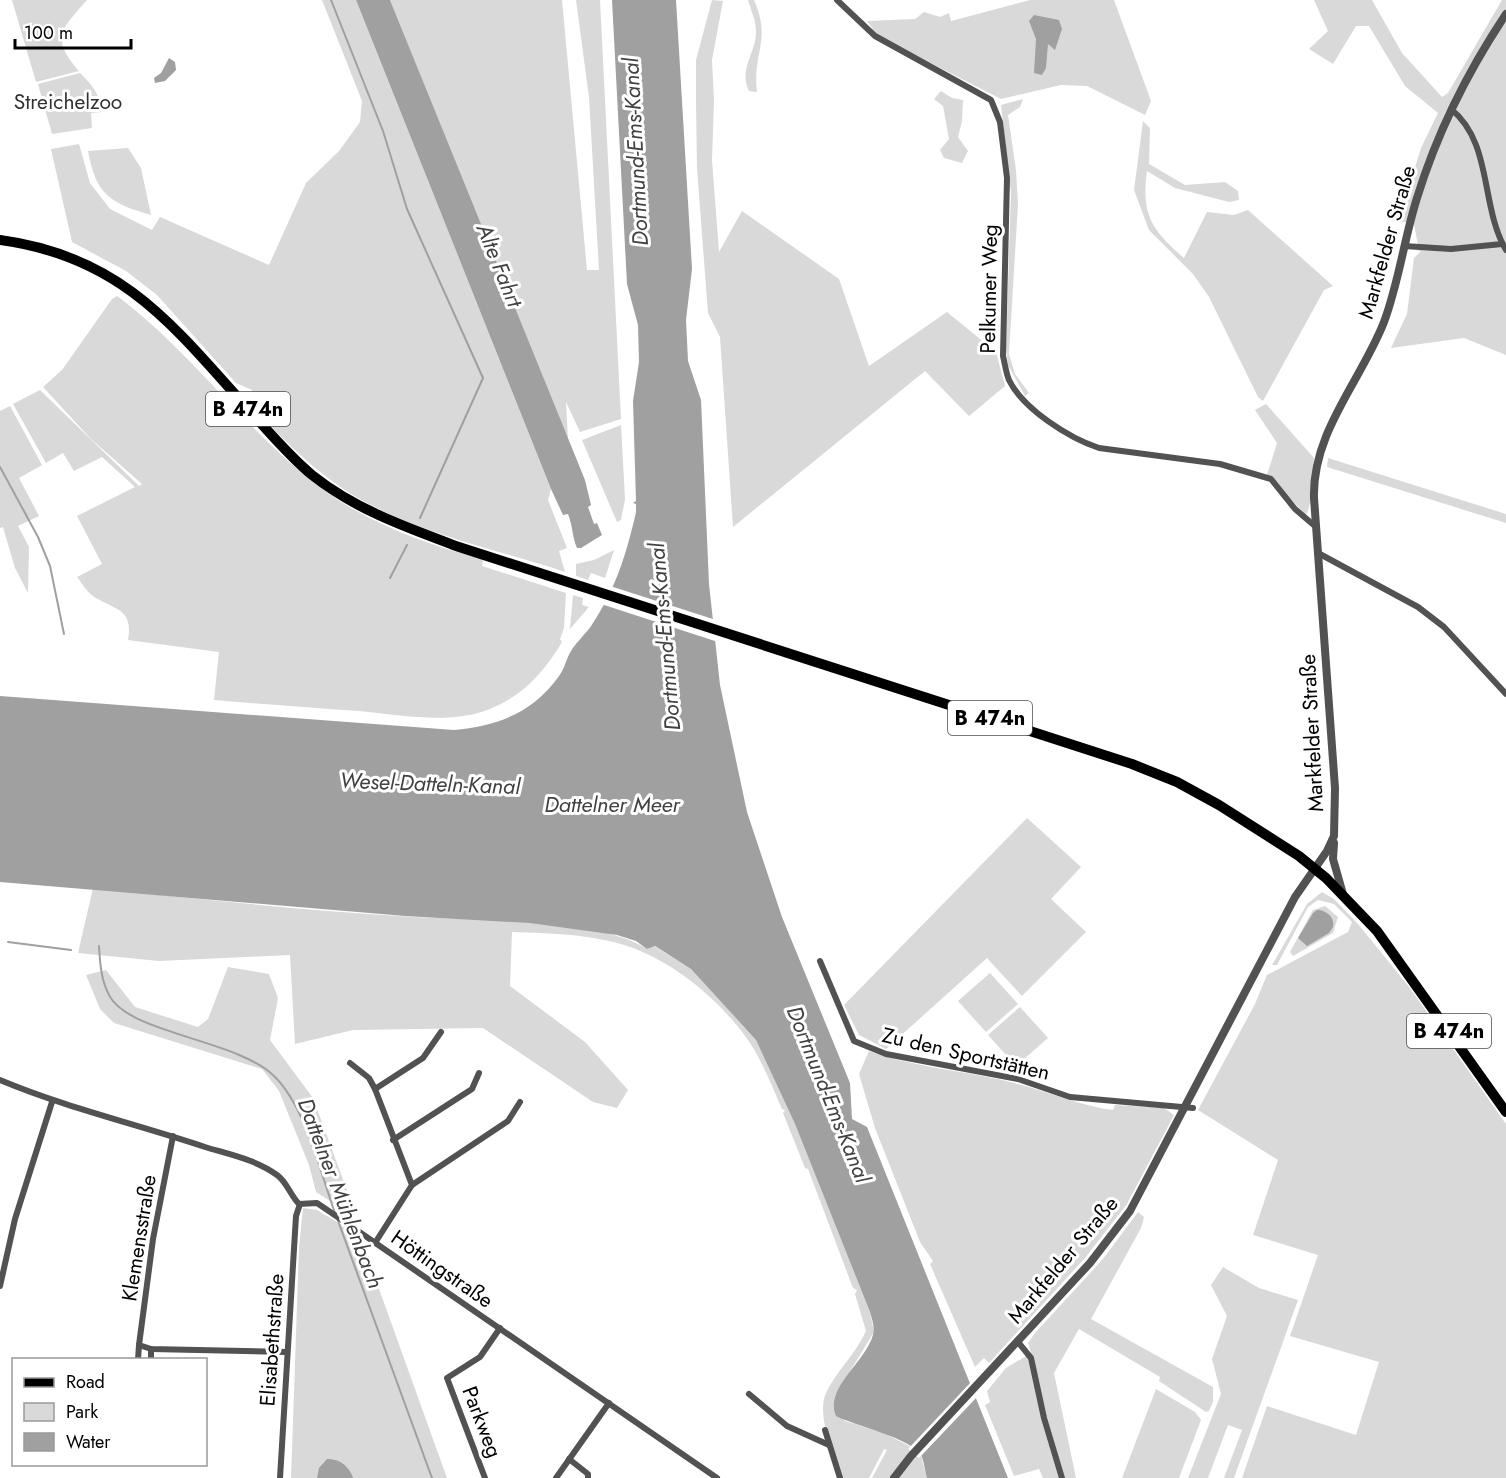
<svg xmlns="http://www.w3.org/2000/svg" width="1506" height="1478" viewBox="0 0 1506 1478" font-family="Jost,sans-serif">
	<style>
		.green { fill: #d9d9d9 }
		.water { fill: #a0a0a0 }
		.pier { fill: #fff }
		.lines { fill: none; stroke-linecap: round; stroke-linejoin: round }
		.stream { stroke: #a0a0a0; stroke-width: 2 }
		.minor { stroke: #525252; stroke-width: 6 }
		.tertiary { stroke: #525252; stroke-width: 8 }
		.primary { stroke: #000; stroke-width: 10 }
		.labels { text-anchor: middle; stroke-width: 6; stroke-linejoin: round; paint-order: stroke }
		.shield { fill: #fff; stroke: #4c4c4c; stroke-width: 1.5 }
		.shield-label { font-size: 20px; font-weight: bold; fill: #000 }
		.park-label { font-size: 21px; fill: #303030; stroke: #fff }
		.street-label { font-size: 21px; fill: #000; stroke: #fff }
		.water-label { font-size: 22px; font-style: italic; fill: #414141; stroke: #fff }
	</style>
	<rect width="100%" height="100%" fill="#fff"/>
	<!-- green -->
	<g class="green">
		<path d="M12,0H87C61,30 50,37 79,71L36,82Z"/>
		<path d="M322,0H356L551,489L548,500L567,548L559,551L565,572C499,550 428,536 367,503C322,479 286,443 252,406V390L236,383L157,295L126,271L72,242L51,149L79,144L90,183L110,209L152,230L160,217L269,265L306,183L339,151L360,122L362,101Z"/>
		<polygon points="390,0 562,0 587,270 599,270 589,97 576,0 600,0 621,419 580,432 566,402 568,440"/>
		<polygon points="712,0 723,1 712,60 714,101 712,160 719,252 742,211 839,279 869,366 947,312 996,352 1005,386 969,416 925,371 733,527 720,337 708,313 697,168 696,102 696,60"/>
		<path d="M748,0H754C772,41 752,53 757,92L749,91C738,70 756,53 756,32C756,20 751,11 748,0Z"/>
		<polygon points="1030,0 1114,0 1151,101 1145,115 1087,86 1061,85 1001,99 878,36 867,21 915,19 924,12 940,17 949,13 951,21"/>
		<polygon points="1314,0 1372,0 1402,53 1442,97 1448,93 1502,0 1506,0 1506,355 1464,338 1391,348 1407,314 1414,258 1421,251 1419,251 1414,224 1398,221 1421,148 1438,113 1405,86 1369,26 1356,26 1333,64 1309,49 1328,31"/>
		<path d="M80,73C93,86 99,93 102,112L91,113L92,128L52,134L38,84Z"/>
		<polygon points="941,91 952,98 963,100 962,121 958,137 968,151 962,163 944,158 940,150 949,139 943,106 934,99"/>
		<polygon points="1023,99 1020,107 1008,115 1016,170 1018,204 1009,354 1015,374 1029,393 1025,396 1008,365 1006,348 1011,194 1001,105"/>
		<path d="M1143,121L1150,128L1149,164L1185,185L1225,182L1238,191L1239,200L1229,202L1175,188L1147,171C1141,215 1152,230 1184,258L1207,212L1234,215L1248,210L1333,286L1324,290L1263,401L1258,397L1209,297L1193,274L1149,230L1134,190Z"/>
		<path d="M128,148L141,168L151,215C110,203 96,195 88,151Z"/>
		<path d="M117,296C191,351 244,429 317,485C365,522 424,544 483,559L482,566L566,593L564,628L560,639L562,642C544,672 524,695 490,709C450,725 401,715 359,711C311,708 262,704 214,700L219,652L128,640C134,607 113,610 93,596C86,591 82,583 77,577L102,564L77,516L135,487L102,457L74,471L63,453L46,463L13,404L40,390L139,486L142,484L91,439L43,387L62,370L112,299Z"/>
		<path d="M1266,404L1314,458C1312,473 1313,503 1306,515L1267,475L1277,443L1255,410Z"/>
		<polygon points="10,406 42,465 19,478 39,516 18,526 29,547 28,593 15,568 3,527 0,528 0,411"/>
		<polygon points="621,425 625,499 621,520 617,522 582,440"/>
		<polygon points="1328,458 1506,514 1506,523 1327,467"/>
		<polygon points="614,550 605,578 591,573 588,580 576,576 576,564 594,560"/>
		<polygon points="573,595 583,598 582,605 589,607 570,629"/>
		<polygon points="1027,818 1081,867 1051,899 1086,932 1022,996 987,958 886,1049 859,1035 844,1005"/>
		<path d="M93,888C200,899 307,911 415,917C471,920 602,918 647,949L654,946L691,969L756,1040L795,1124L870,1312L874,1332L835,1396L834,1407L845,1421L886,1434L917,1450L921,1456L927,1478H872L887,1450L884,1449L869,1478H842C834,1456 816,1415 826,1393C836,1371 856,1354 866,1331L855,1294L857,1290L853,1288L808,1169L805,1168L783,1113L785,1110L782,1109C772,1086 763,1063 750,1043C719,997 663,952 609,941C578,934 544,933 512,932L510,986L585,1042L628,1090L617,1108L593,1102L483,1028L353,1030L295,1044L290,955L159,961L78,953Z"/>
		<polygon points="1322,892 1334,899 1358,924 1410,988 1506,1124 1506,1478 1242,1478 1267,1406 1356,1435 1379,1362 1290,1336 1318,1255 1253,1235 1278,1160 1198,1110 1255,1004 1267,975 1348,932 1352,922 1334,904 1318,900 1308,907 1277,965 1272,965 1307,904"/>
		<polygon points="1325,906 1338,917 1333,933 1293,956 1290,952 1313,910"/>
		<polygon points="228,967 269,974 278,998 270,1040 313,1098 355,1212 349,1213 316,1192 309,1165 279,1091 262,1069 114,1023 100,1009 86,975 106,970 135,1007 198,1027 208,1019"/>
		<polygon points="990,973 1018,1004 986,1032 958,1001"/>
		<polygon points="1020,1007 1048,1038 1016,1066 988,1035"/>
		<path d="M869,1051C916,1068 963,1070 1010,1082C1045,1090 1076,1105 1113,1110L1115,1105L1164,1108L1174,1115L1127,1204L1085,1258L989,1363L984,1358L975,1367L930,1264L933,1261L920,1242L875,1128L859,1074Z"/>
		<polygon points="303,1208 317,1210 360,1236 447,1478 291,1478 299,1247"/>
		<polygon points="1138,1212 1144,1217 1141,1228 1091,1319 1213,1387 1213,1402 1209,1411 1206,1412 1159,1381 1160,1377 1079,1329 1054,1373 1076,1478 1043,1478 1039,1469 1014,1476 985,1405 990,1402 987,1391 1006,1368 1031,1353 1028,1343 1035,1333 1103,1259"/>
		<polygon points="1223,1267 1259,1288 1298,1300 1234,1478 1224,1478 1242,1430 1228,1425 1208,1478 1188,1478 1221,1394 1212,1359 1227,1316 1211,1285"/>
		<polygon points="1156,1389 1195,1412 1201,1420 1179,1478 1122,1478"/>
	</g>
	<!-- water -->
	<g class="water">
		<path d="M356,0H390L585,480L591,505L588,507L594,524L597,523L602,535L581,548H577C572,536 573,527 568,514L563,515L551,489Z"/>
		<path d="M612,0H676L692,269L686,320L688,361L701,400L709,584L720,685L747,812L782,917L850,1083L852,1119L867,1127L1008,1478H927C925,1471 924,1461 921,1455C911,1438 855,1426 836,1416C824,1388 865,1363 873,1335C875,1327 872,1319 870,1312L795,1124L756,1040L691,969L655,946L647,949L636,941L617,935L530,923L405,916L0,882V696L454,730C497,726 533,713 559,676C565,668 566,659 571,651C577,641 587,633 593,623C616,588 627,552 636,512V504L633,503L636,501L633,401L639,362L638,325L627,284Z"/>
		<polygon points="1034,15 1059,20 1062,29 1055,50 1048,44 1046,68 1042,75 1034,73 1036,39 1029,21"/>
		<polygon points="169,58 175,62 176,70 165,81 155,83 154,78 161,73"/>
		<path d="M1317,910C1327,910 1335,918 1333,927L1329,933L1307,946L1298,938L1313,913Z"/>
		<path d="M327,1459C339,1458 350,1467 353,1478H317L319,1468Z"/>
	</g>
	<!-- pier -->
	<g class="pier">
		<polygon points="610,586 716,620 718,642 601,604"/>
		<polygon points="972,1381 978,1396 919,1458 908,1449"/>
	</g>
	<g class="lines">
		<!-- stream -->
		<g class="stream">
			<polyline points="331,0 383,131 407,209 483,378 420,518"/>
			<polyline points="0,467 38,537 50,566 64,634"/>
			<polyline points="390,578 407,545"/>
			<polyline points="8,942 71,950"/>
			<path d="M99,946C100,963 101,980 109,995C129,1034 236,1039 274,1076C306,1107 320,1172 335,1213"/>
			<polyline points="337,1218 432,1478"/>
		</g>
		<!-- minor -->
		<g class="minor">
			<path d="M837,0L875,36L991,100L1000,122L1007,178L1003,356C1005,364 1006,373 1009,380C1023,409 1069,438 1099,448L1220,464L1271,479L1295,509L1316,527"/>
			<path d="M1451,109C1493,143 1480,206 1506,250"/>
			<polyline points="1404,246 1451,249 1502,244"/>
			<polyline points="1318,553 1418,607 1444,627 1506,694"/>
			<polyline points="820,961 854,1041 886,1054 1018,1079 1070,1097 1193,1108"/>
			<polyline points="350,1063 369,1078 375,1089 412,1185"/>
			<path d="M0,1080C67,1108 136,1124 205,1147C228,1154 257,1160 277,1175C287,1182 290,1195 299,1204L317,1203L342,1220L717,1478"/>
			<polyline points="375,1089 423,1058 441,1032"/>
			<polyline points="173,1136 153,1239 139,1345 151,1349 287,1352"/>
			<polyline points="393,1140 472,1089 479,1073"/>
			<polyline points="375,1243 412,1185 508,1121 520,1102"/>
			<polyline points="0,1286 15,1219 52,1102"/>
			<polyline points="1018,1342 1031,1358 1044,1418 1062,1478"/>
			<polyline points="138,1360 139,1345"/>
			<polyline points="151,1360 151,1349"/>
			<polyline points="749,1394 787,1426 829,1445"/>
			<polyline points="825,1430 840,1478"/>
			<polyline points="569,1459 588,1474 588,1478"/>
			<polyline points="280,1478 296,1216 300,1204"/>
			<polyline points="485,1478 447,1378 480,1357 500,1328"/>
			<polyline points="556,1478 609,1403"/>
		</g>
		<!-- tertiary -->
		<g class="tertiary">
			<polyline points="1334,843 1333,859 1343,894"/>
			<path d="M894,1478L911,1456L1090,1263L1130,1211L1295,897L1327,851L1334,836L1335,788L1314,498C1312,432 1361,381 1384,322C1399,282 1404,239 1417,198C1437,133 1468,71 1506,14"/>
		</g>
		<!-- primary -->
		<path class="primary" d="M0,240C121,256 173,325 249,410C269,432 289,456 312,475C356,510 408,528 459,547L1132,764L1177,782L1219,805L1299,856L1326,878L1377,931L1506,1112"/>
	</g>
	<g class="labels">
		<!-- shield labels -->
		<g class="shield">
			<rect x="206" y="392" width="84" height="34" rx="4.5"/>
			<rect x="948" y="701" width="84" height="34" rx="4.5"/>
			<rect x="1407" y="1014" width="84" height="34" rx="4.5"/>
		</g>
		<g class="shield-label">
			<text x="248" y="416">B 474n</text>
			<text x="990" y="725">B 474n</text>
			<text x="1449" y="1038">B 474n</text>
		</g>
		<!-- park labels -->
		<g class="park-label">
			<text x="68" y="109">Streichelzoo</text>
		</g>
		<!-- street labels -->
		<g class="street-label">
			<text transform="translate(1387 242) rotate(-74)" y="7">Markfelder Straße</text>
			<text transform="translate(989 289) rotate(-89)" y="7">Pelkumer Weg</text>
			<text transform="translate(1312 733) rotate(-93)" y="7">Markfelder Straße</text>
			<text transform="translate(966 1054) rotate(13)" y="7">Zu den Sportstätten</text>
			<text transform="translate(139 1238) rotate(-81)" y="7">Klemensstraße</text>
			<text transform="translate(1063 1260) rotate(-50)" y="7">Markfelder Straße</text>
			<text transform="translate(442 1269) rotate(35)" y="7">Höttingstraße</text>
			<text transform="translate(272 1340) rotate(-86)" y="7">Elisabethstraße</text>
			<text transform="translate(482 1422) rotate(69)" y="7">Parkweg</text>
		</g>
		<!-- water labels -->
		<g class="water-label">
			<text transform="translate(635 152) rotate(-93)" y="8">Dortmund-Ems-Kanal</text>
			<text transform="translate(500 265) rotate(68)" y="8">Alte Fahrt</text>
			<text transform="translate(664 637) rotate(-95)" y="8">Dortmund-Ems-Kanal</text>
			<text transform="translate(430 783) rotate(2)" y="8">Wesel-Datteln-Kanal</text>
			<text x="612" y="812">Dattelner Meer</text>
			<text transform="translate(829 1094) rotate(68)" y="8">Dortmund-Ems-Kanal</text>
			<text transform="translate(341 1193) rotate(69)" y="8">Dattelner Mühlenbach</text>
		</g>
	</g>
	<!-- legend -->
	<rect x="12" y="1358" width="195" height="108" fill="#ffffff" stroke="#999999" stroke-width="1.5"/>
	<rect x="24" y="1378" width="30" height="9" fill="#000000" stroke="#999999" stroke-width="1.5"/>
	<text x="66" y="1388" font-size="18" fill="#000000">Road</text>
	<rect x="24" y="1403" width="30" height="18" fill="#d9d9d9" stroke="#999999" stroke-width="1.5"/>
	<text x="66" y="1418" font-size="18" fill="#000000">Park</text>
	<rect x="24" y="1433" width="30" height="18" fill="#a0a0a0" stroke="#999999" stroke-width="1.5"/>
	<text x="66" y="1448" font-size="18" fill="#000000">Water</text>
	<!-- scale -->
	<path d="M15 39v9h116v-9" fill="none" stroke="#000000" stroke-width="3"/>
	<text x="24" y="39" font-size="18" fill="#000000" stroke="#ffffff" stroke-width="4.5" paint-order="stroke">100 m</text>
</svg>
